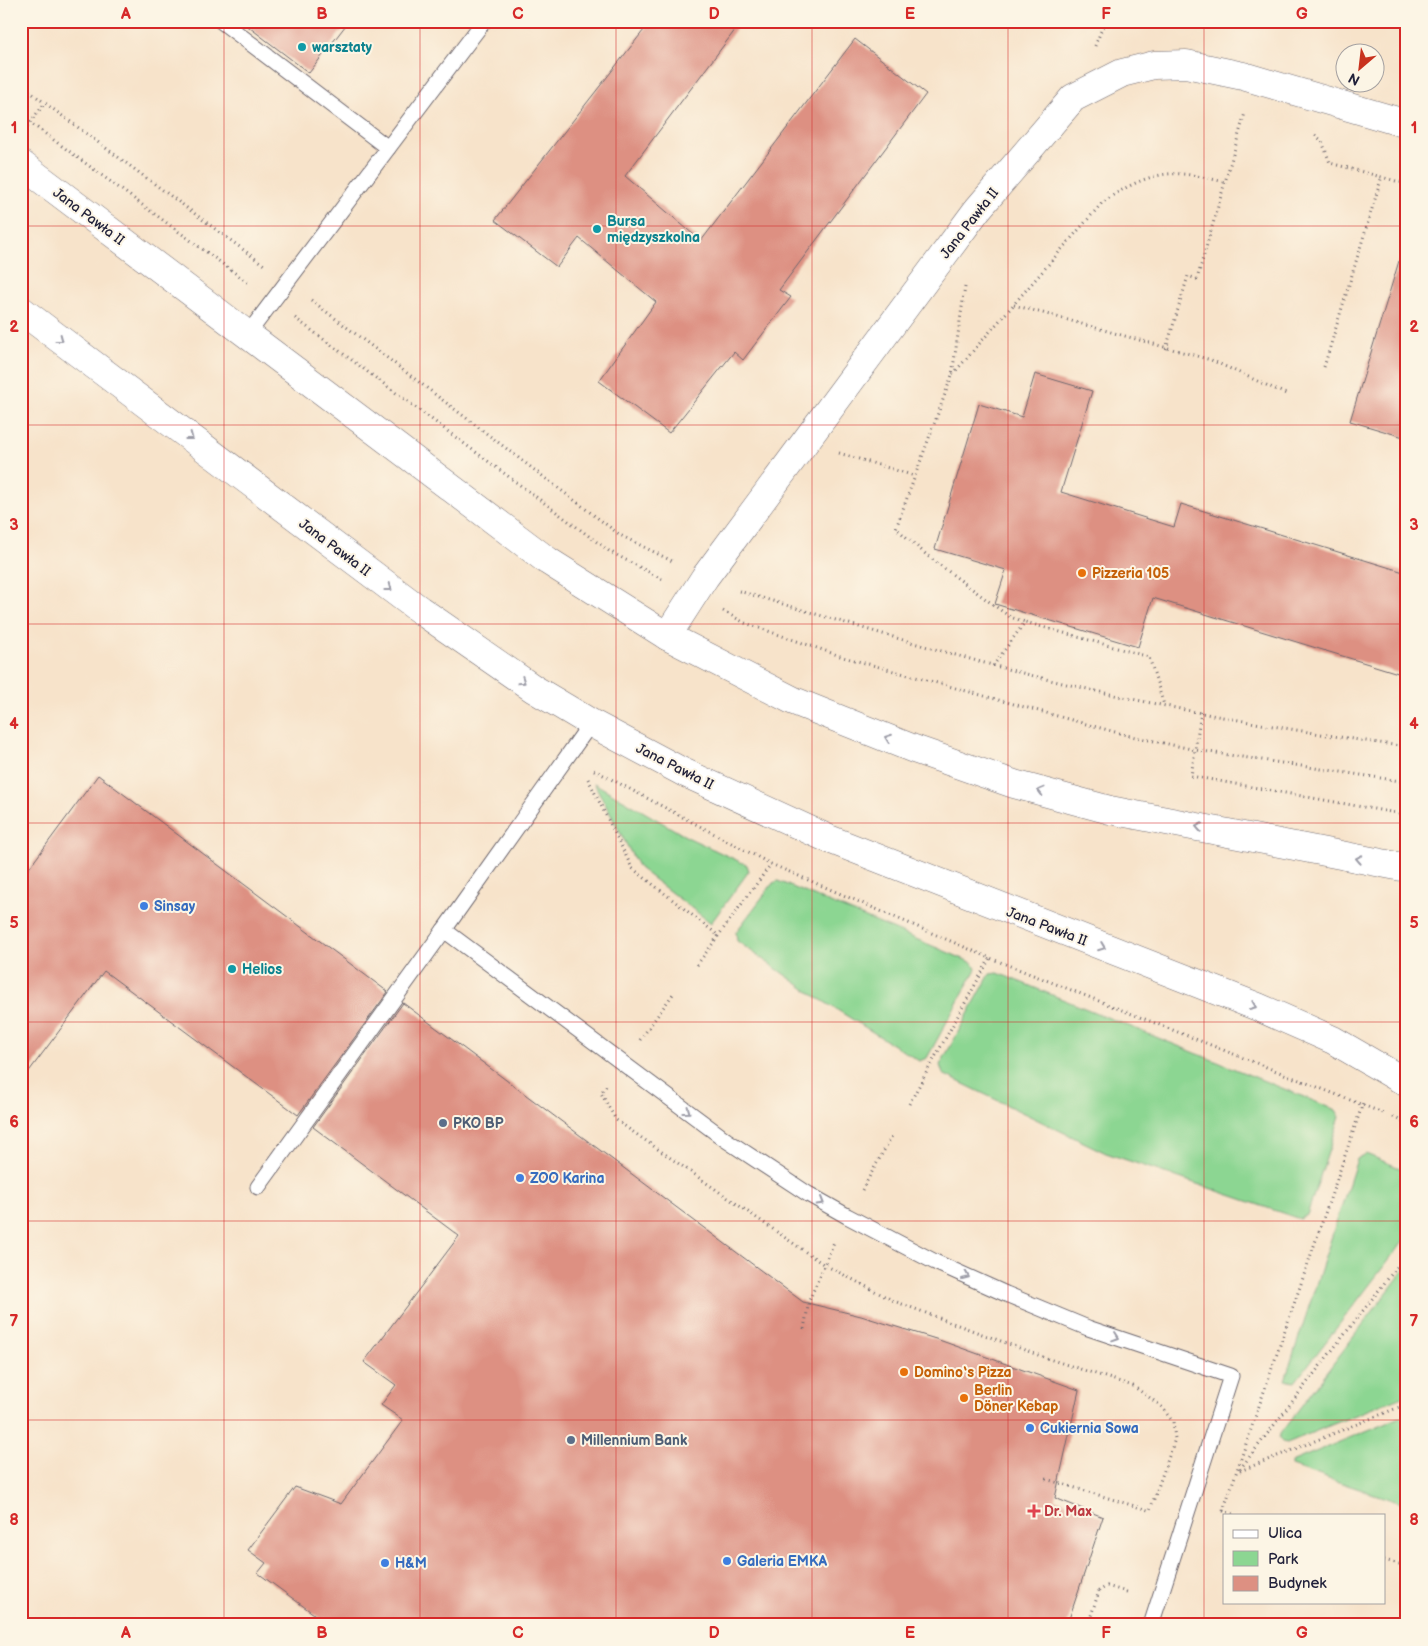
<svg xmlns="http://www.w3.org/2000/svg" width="1428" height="1646" viewBox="0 0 1428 1646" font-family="'Balsamiq Sans',sans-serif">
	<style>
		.green { fill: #8cd692; stroke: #577c66 }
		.building { fill: #dd9082 }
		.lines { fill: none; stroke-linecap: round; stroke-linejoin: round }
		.lane-casing { stroke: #6d666d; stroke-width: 17 }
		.street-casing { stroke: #6d666d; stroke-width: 29 }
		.secondary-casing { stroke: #6d666d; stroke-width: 29 }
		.path { stroke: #6d666d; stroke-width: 3; stroke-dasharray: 1 4; stroke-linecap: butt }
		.lane { stroke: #fff; stroke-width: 15 }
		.street { stroke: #fff; stroke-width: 28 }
		.secondary { stroke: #fff; stroke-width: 28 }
		.oneway { stroke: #9c9ca7 }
		.grid { fill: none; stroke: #d62828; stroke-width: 1; stroke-opacity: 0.55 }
		.culture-dot { fill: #0f9aa8; stroke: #fcf5e5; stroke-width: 2 }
		.food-dot { fill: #e8710a; stroke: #fcf5e5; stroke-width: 2 }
		.shop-dot { fill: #3f7fe0; stroke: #fcf5e5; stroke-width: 2 }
		.service-dot { fill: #5c6f8a; stroke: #fcf5e5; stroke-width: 2 }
		.health-dot { fill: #e0444e; stroke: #fcf5e5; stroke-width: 2 }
		.labels { text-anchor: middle; stroke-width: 4; stroke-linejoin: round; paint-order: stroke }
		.culture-label { font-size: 14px; font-weight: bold; fill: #0d838f; stroke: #fcf5e5; text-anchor: start }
		.street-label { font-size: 14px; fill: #22223b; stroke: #fcf5e5 }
		.food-label { font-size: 14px; font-weight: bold; fill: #c56008; stroke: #fcf5e5; text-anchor: start }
		.shop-label { font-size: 14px; font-weight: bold; fill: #366cbe; stroke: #fcf5e5; text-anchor: start }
		.service-label { font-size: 14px; font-weight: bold; fill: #4e5e75; stroke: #fcf5e5; text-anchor: start }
		.health-label { font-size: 14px; font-weight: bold; fill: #be3a42; stroke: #fcf5e5; text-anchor: start }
		.neatline { fill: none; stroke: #d62828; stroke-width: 2 }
		.grid-label { font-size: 16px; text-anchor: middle; font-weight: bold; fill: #d62828 }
	</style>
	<rect width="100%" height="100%" fill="#fcf5e5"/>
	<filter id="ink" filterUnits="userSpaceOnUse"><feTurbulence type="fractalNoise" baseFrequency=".02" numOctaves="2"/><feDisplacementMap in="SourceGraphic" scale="10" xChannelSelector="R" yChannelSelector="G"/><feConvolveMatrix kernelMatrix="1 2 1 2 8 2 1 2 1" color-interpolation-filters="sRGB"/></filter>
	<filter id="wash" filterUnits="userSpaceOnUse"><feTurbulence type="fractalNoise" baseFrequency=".0096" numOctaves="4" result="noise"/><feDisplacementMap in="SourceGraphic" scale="20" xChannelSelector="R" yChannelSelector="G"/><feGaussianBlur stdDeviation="1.12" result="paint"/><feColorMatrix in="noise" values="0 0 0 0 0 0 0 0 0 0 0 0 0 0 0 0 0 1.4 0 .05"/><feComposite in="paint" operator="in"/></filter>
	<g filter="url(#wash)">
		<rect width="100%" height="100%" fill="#f7e3ca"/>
		<!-- green -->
		<g class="green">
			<polygon points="594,783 687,837 747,865 749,871 711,923 639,868"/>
			<polygon points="778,881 973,963 976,969 927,1058 919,1061 815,996 737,941 736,932 773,883"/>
			<polygon points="998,973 1336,1110 1340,1117 1307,1215 1300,1219 1106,1153 943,1074 940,1065 990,974"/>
			<polygon points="1366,1154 1407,1171 1407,1236 1295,1382 1285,1380 1357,1159"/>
			<polygon points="1407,1266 1407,1394 1287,1443 1282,1442 1279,1439 1280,1434"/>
			<polygon points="1407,1414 1407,1505 1291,1466 1291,1462"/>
		</g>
		<g id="blocks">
			<!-- building -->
			<g class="building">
				<polygon points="241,21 349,21 309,73"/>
				<polygon points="651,21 742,21 625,176 701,241 855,39 926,94 779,290 791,297 743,360 734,352 669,433 599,381 656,302 579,238 557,267 495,220"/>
				<polygon points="1399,261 1407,262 1407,438 1350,421"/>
				<polygon points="1035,374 1092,391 1061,492 1174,527 1181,504 1407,573 1407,643 1398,673 1153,598 1138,647 995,604 1006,570 935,549 979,404 1022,417"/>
				<polygon points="98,775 388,992 298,1115 104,971 21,1082 21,879"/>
				<polygon points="403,1003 803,1302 861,1316 939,1340 1079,1390 1055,1498 1103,1517 1067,1625 329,1625 258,1573 266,1563 248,1550 295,1487 341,1504 403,1420 381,1405 396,1385 364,1362 459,1236 313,1127"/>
			</g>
		</g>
	</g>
	<g filter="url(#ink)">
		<use href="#blocks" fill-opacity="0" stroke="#6d666d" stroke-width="1"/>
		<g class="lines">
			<defs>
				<g id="lane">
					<polyline points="221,21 388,148"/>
					<polyline points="247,335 484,21"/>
					<polyline points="591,723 444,930 726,1140 808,1194 847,1216 935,1262 1006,1294 1088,1328 1231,1376 1151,1625"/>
					<polyline points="258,1187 444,930"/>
				</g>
				<polyline id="street" points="667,636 705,577 977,210 1073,98 1122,73 1154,65 1186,64 1243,76 1407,124"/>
				<g id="secondary">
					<polyline points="21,164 548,561 667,636 794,701 914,749 1014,784 1110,810 1407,868"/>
					<polyline points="21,310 420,610 534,689 591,723 683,772 829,839 1258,1007 1333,1040 1407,1083"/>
				</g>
			</defs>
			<!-- lane casing -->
			<use href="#lane" class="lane-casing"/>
			<!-- street casing -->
			<use href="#street" class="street-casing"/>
			<!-- secondary casing -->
			<use href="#secondary" class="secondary-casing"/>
			<!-- path -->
			<g class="path">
				<polyline points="1095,46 1105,21"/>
				<polyline points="21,85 45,103"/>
				<polyline points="21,116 250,284"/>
				<polyline points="24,130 45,103 264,265"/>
				<polyline points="1315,135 1322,141 1330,163 1407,184"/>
				<polyline points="965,287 952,375 896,528 929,557 1010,617 1025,622"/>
				<polyline points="311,300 620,535 674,562"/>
				<polyline points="1014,305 1211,360 1286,394"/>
				<polyline points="295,318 609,551 662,579"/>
				<polyline points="1166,349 1188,276 1197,279 1245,113"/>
				<polyline points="1324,367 1382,176"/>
				<path d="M953,374L1102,203C1124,187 1153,171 1182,174C1196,175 1211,179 1225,182"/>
				<polyline points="839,453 915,476"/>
				<path d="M739,591C823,616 907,642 992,665C1128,702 1267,727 1407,747"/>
				<polyline points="723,611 745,623 843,657 1126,735 1196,750 1407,782"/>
				<polyline points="993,666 1025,622 1149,657 1164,705"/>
				<polyline points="1201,712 1191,776 1407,815"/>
				<polyline points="594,770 771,864 990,958 1383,1113"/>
				<polyline points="588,779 632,868 719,936"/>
				<polyline points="697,965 771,864"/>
				<polyline points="640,1040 673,994"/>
				<polyline points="606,1086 601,1093 616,1120 823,1264 894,1301 1046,1358 1133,1386 1160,1405 1173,1422 1175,1439 1150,1510"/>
				<polyline points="909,1104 990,958"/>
				<polyline points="1393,1117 1407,1124"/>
				<polyline points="862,1190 892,1136"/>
				<polyline points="804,1329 809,1301 834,1242"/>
				<polyline points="1240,1469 1407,1254"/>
				<polyline points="1240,1471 1407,1404"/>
				<polyline points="1046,1479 1151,1511"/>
				<polyline points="1223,1511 1363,1103"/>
				<polyline points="1223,1511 1237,1515"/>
				<polyline points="1384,1560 1407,1566"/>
				<polyline points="1088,1625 1099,1591 1107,1586 1130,1593"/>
			</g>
			<!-- lane -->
			<use href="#lane" class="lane"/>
			<!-- street -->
			<use href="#street" class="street"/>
			<!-- secondary -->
			<use href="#secondary" class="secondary"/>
		</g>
		<!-- one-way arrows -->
		<defs><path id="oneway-chevron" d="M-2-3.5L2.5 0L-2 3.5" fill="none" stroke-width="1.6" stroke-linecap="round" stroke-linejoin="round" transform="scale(1.25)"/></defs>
		<g class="oneway">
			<use href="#oneway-chevron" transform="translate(60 339) rotate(37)"/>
			<use href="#oneway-chevron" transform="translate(190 437) rotate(37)"/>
			<use href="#oneway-chevron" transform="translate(389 588) rotate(37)"/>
			<use href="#oneway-chevron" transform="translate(522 681) rotate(34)"/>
			<use href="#oneway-chevron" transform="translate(888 738) rotate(-159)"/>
			<use href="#oneway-chevron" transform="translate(1041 791) rotate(-165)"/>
			<use href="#oneway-chevron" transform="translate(1199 827) rotate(-169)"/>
			<use href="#oneway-chevron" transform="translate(1359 859) rotate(-169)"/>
			<use href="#oneway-chevron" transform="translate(1102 947) rotate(21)"/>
			<use href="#oneway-chevron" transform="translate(1253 1006) rotate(22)"/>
			<use href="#oneway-chevron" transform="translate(687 1111) rotate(36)"/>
			<use href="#oneway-chevron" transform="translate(821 1202) rotate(30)"/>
			<use href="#oneway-chevron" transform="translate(966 1276) rotate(24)"/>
			<use href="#oneway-chevron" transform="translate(1116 1337) rotate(19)"/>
		</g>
	</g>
	<!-- grid -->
	<path class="grid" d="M224,21V1625M420,21V1625M616,21V1625M812,21V1625M1008,21V1625M1204,21V1625M21,226H1407M21,425H1407M21,624H1407M21,823H1407M21,1022H1407M21,1221H1407M21,1420H1407"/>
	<!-- markers -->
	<g class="culture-dot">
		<circle cx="302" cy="47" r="5"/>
		<circle cx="597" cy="229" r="5"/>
		<circle cx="232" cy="969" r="5"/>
	</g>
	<g class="food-dot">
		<circle cx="1082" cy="573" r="5"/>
		<circle cx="904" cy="1372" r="5"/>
		<circle cx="964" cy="1398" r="5"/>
	</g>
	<g class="shop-dot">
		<circle cx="144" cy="906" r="5"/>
		<circle cx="520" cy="1178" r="5"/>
		<circle cx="1030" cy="1428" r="5"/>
		<circle cx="727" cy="1561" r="5"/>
		<circle cx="385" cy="1563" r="5"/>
	</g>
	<g class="service-dot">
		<circle cx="443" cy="1123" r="5"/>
		<circle cx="571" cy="1440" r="5"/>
	</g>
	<path class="health-dot" d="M1031.5 1503.5h5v5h5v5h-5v5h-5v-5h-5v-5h5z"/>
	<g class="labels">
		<!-- culture labels -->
		<g class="culture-label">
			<text x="312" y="52">warsztaty</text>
			<text x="607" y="226">Bursa<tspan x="607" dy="16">międzyszkolna</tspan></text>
			<text x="242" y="974">Helios</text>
		</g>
		<!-- street labels -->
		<g class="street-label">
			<text transform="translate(89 216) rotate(37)" y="5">Jana Pawła II</text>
			<text transform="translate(969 223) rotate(-52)" y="5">Jana Pawła II</text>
			<text transform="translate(335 547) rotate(37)" y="5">Jana Pawła II</text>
			<text transform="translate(675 766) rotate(27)" y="5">Jana Pawła II</text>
			<text transform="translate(1047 926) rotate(21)" y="5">Jana Pawła II</text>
		</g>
		<!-- food labels -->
		<g class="food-label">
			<text x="1092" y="578">Pizzeria 105</text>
			<text x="914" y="1377">Domino‘s Pizza</text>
			<text x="974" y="1395">Berlin<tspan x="974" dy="16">Döner Kebap</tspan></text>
		</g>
		<!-- shop labels -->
		<g class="shop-label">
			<text x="154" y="911">Sinsay</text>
			<text x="530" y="1183">ZOO Karina</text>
			<text x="1040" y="1433">Cukiernia Sowa</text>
			<text x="737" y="1566">Galeria EMKA</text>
			<text x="395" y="1568">H&amp;M</text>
		</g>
		<!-- service labels -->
		<g class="service-label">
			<text x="453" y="1128">PKO BP</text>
			<text x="581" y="1445">Millennium Bank</text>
		</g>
		<!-- health labels -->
		<g class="health-label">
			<text x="1044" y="1516">Dr. Max</text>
		</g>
	</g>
	<!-- margin -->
	<rect width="1428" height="1646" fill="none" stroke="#fcf5e5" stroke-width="55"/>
	<!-- legend -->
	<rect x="1223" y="1514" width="162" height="90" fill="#fcf5e5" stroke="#a5a1a1"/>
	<rect x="1233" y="1530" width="25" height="8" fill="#ffffff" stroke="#a5a1a1"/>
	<text x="1268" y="1538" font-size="15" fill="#22223b">Ulica</text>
	<rect x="1233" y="1551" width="25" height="15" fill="#8cd692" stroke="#a5a1a1"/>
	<text x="1268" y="1564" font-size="15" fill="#22223b">Park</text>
	<rect x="1233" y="1576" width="25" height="15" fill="#dd9082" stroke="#a5a1a1"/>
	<text x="1268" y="1588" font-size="15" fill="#22223b">Budynek</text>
	<!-- north arrow -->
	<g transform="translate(1360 68) rotate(208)"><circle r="24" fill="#fcf5e5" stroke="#a5a1a1"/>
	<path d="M0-4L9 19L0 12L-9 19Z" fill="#c8321e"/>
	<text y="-8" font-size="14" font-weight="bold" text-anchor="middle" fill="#22223b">N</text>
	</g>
	<rect x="28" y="28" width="1372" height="1590" class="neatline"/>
	<g class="grid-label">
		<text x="126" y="19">A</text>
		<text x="322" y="19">B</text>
		<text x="518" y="19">C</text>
		<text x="714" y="19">D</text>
		<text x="910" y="19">E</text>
		<text x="1106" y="19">F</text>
		<text x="1302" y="19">G</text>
		<text x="14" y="133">1</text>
		<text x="1414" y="133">1</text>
		<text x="14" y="332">2</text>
		<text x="1414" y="332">2</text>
		<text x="14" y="530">3</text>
		<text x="1414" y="530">3</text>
		<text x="14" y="729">4</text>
		<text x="1414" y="729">4</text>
		<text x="14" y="928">5</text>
		<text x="1414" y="928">5</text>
		<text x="14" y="1127">6</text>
		<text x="1414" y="1127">6</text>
		<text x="14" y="1326">7</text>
		<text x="1414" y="1326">7</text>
		<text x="14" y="1525">8</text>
		<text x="1414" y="1525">8</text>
		<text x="126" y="1638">A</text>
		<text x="322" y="1638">B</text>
		<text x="518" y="1638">C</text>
		<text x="714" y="1638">D</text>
		<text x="910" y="1638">E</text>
		<text x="1106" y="1638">F</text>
		<text x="1302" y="1638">G</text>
	</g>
</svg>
